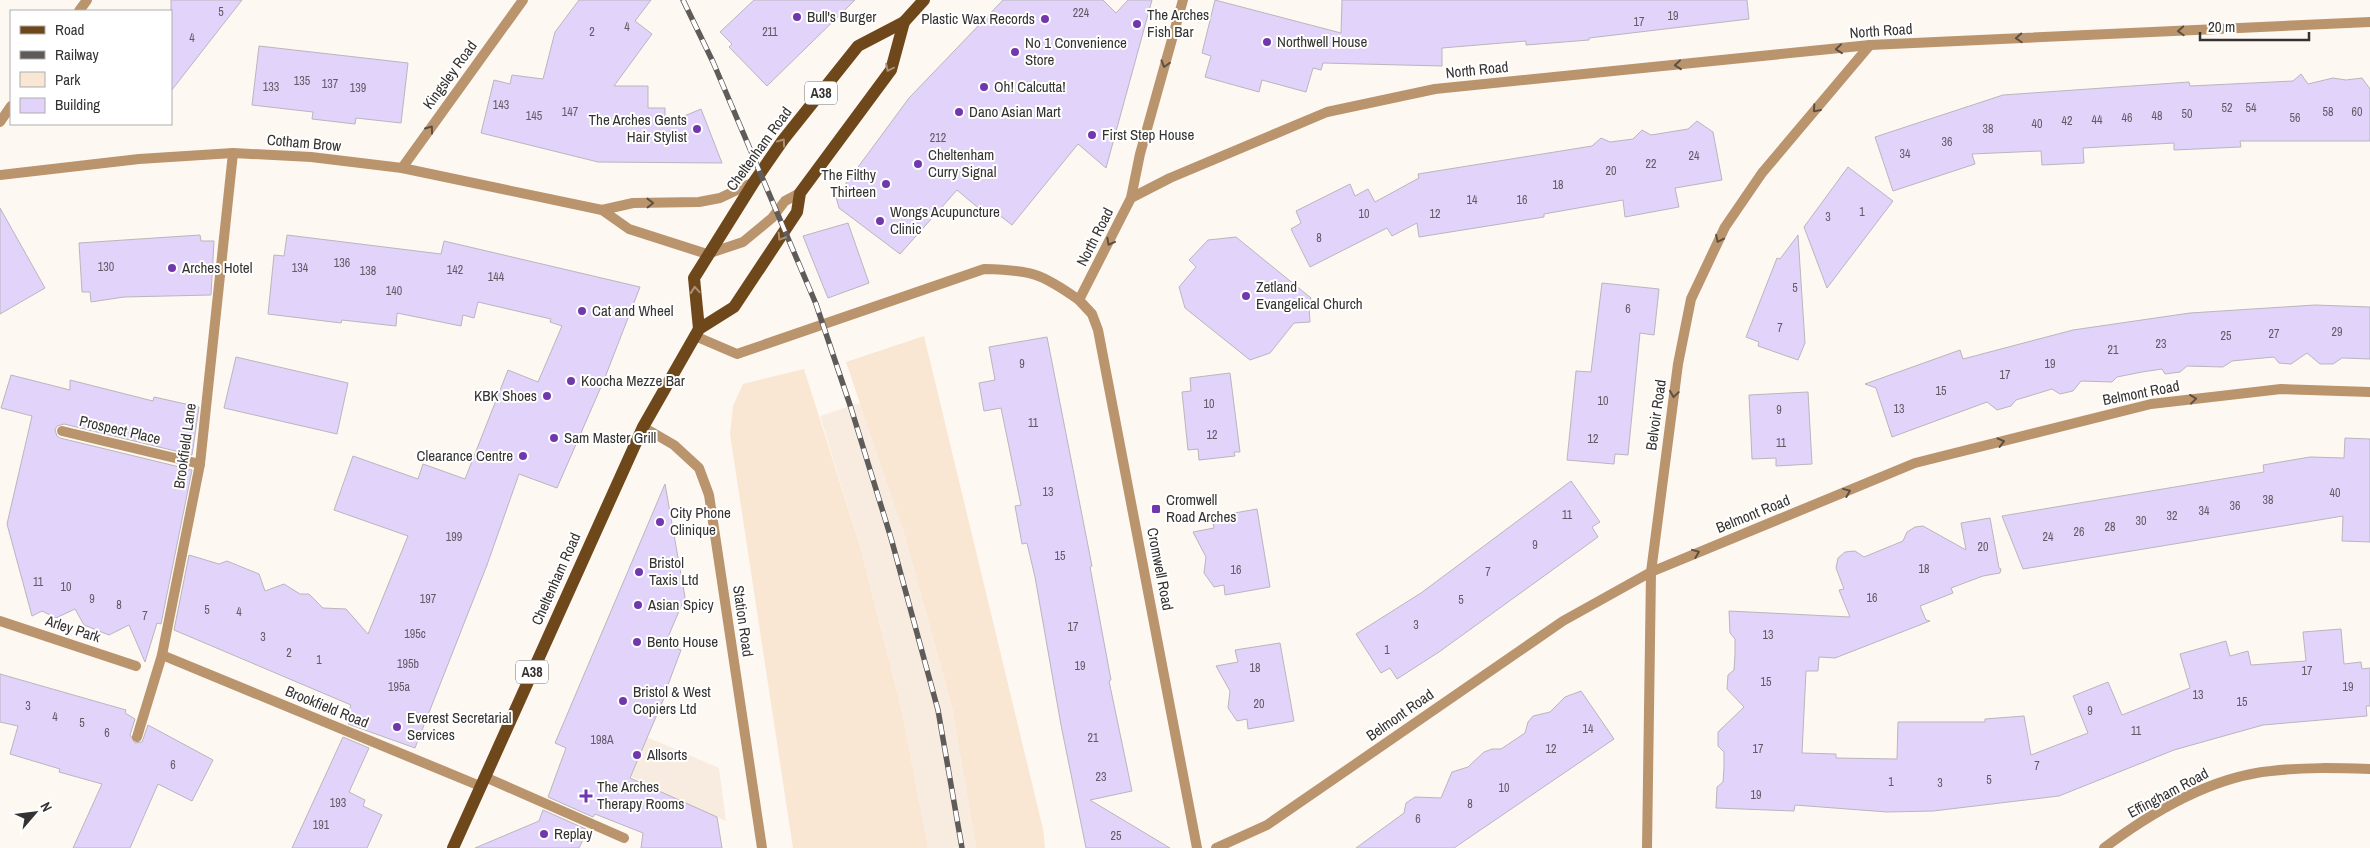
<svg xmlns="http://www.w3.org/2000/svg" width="2370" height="848" viewBox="0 0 2370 848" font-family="'Archivo Narrow',sans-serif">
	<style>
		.built { fill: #f8ece1 }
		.green { fill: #f9e6d3 }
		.building { fill: #e2d3fb; stroke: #b9b6bd }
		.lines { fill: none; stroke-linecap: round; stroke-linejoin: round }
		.minor { stroke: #ba946d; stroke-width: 10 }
		.tertiary { stroke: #ba946d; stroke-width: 10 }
		.primary { stroke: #6e481b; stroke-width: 12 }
		.rail-casing { stroke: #5e5b59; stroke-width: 5.5 }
		.rail { stroke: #fff; stroke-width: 4; stroke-dasharray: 11; stroke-linecap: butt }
		.oneway { stroke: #5d5043 }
		.oneway2 { stroke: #a89176 }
		.poi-dot { fill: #7137ad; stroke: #fff; stroke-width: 2 }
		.labels { text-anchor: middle; stroke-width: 4; stroke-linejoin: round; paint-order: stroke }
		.number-label { font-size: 12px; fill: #605b64 }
		.shield { fill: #fff; stroke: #72706f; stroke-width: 1 }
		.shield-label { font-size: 14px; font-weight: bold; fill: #353331 }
		.poi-label { font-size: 15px; fill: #353331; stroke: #fff; text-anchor: start }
		.street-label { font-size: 15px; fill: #353331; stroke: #fff }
	</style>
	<rect width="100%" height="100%" fill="#fef8f2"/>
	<!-- built -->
	<g class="built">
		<polygon points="862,402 904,533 952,707 976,848 928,848 903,716 860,546 820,416"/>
		<polygon points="572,705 719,768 726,821 660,792 631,776 555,743"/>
	</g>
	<!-- green -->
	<g class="green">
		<polygon points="924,336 1043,829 1045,848 976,848 952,707 904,533 846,362"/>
		<polygon points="804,369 860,546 903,716 928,848 793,848 730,434 733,406 743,384"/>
	</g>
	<!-- building -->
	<g class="building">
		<polygon points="171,0 242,0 171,91"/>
		<polygon points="579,0 651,0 635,21 652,34 614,86 648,86 648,108 665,108 665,124 701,109 722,163 598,162 481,133 494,80 510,84 512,75 543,79 555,32"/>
		<polygon points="754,0 855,0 767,86 729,47 732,44 720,32"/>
		<polygon points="1003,0 1103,0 1116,13 1128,0 1152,0 1106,168 1078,144 1012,225 994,211 989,217 957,190 900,254 839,208 836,197 909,98"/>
		<polygon points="1215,0 1341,33 1342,0 1747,0 1749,19 1589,38 1589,40 1526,45 1526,41 1442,48 1442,66 1323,63 1321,70 1313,68 1306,92 1262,80 1259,92 1205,77 1211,56 1202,53"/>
		<polygon points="259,46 408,63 401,123 356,118 355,124 312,119 313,112 252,105"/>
		<polygon points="2301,74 2308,84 2333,78 2346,80 2362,78 2370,89 2370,141 2240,141 2241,147 2174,150 2174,143 2083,148 2084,163 2042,165 2041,151 1972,154 1975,164 1893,191 1875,137 2003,95 2189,82 2190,86 2293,81"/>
		<polygon points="1697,121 1713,132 1722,180 1675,188 1679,207 1625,217 1623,200 1544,214 1544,217 1419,237 1417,223 1392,236 1387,228 1310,267 1291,229 1301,223 1296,211 1350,184 1355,196 1368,189 1375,202 1419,178 1418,174 1592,146 1601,138 1610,142 1633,139 1642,130 1651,135 1688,129"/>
		<polygon points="1848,167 1893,201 1827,288 1804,227"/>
		<polygon points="0,208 45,288 0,314"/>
		<polygon points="848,223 869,283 828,298 803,236"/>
		<polygon points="200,235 201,241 214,241 211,295 124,297 91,302 90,292 82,292 79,243"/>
		<polygon points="287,235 441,254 444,241 640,287 604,380 557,488 519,474 487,565 415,748 348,724 351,719 346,717 351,705 174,630 189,555 219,564 227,561 259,574 265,591 284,584 300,594 309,594 323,608 346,609 368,634 408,536 334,510 353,456 418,479 423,464 465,479 508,370 538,382 562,326 550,322 551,319 478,302 474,318 463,315 461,326 397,313 396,326 342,320 341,323 268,314 274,255 284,256"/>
		<polygon points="1798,235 1805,343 1798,360 1758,346 1759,342 1746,337 1777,258 1780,259"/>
		<polygon points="1236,237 1311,298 1309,306 1310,322 1294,323 1270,353 1250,360 1185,308 1179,287 1196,267 1189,260 1208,240"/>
		<polygon points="1602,283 1659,289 1654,335 1640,333 1628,455 1615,454 1614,464 1567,460 1576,371 1591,372"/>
		<polygon points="2315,305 2370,307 2370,359 2342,358 2333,364 2320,364 2307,353 2291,364 2279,363 2274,357 2252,359 2232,361 2223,367 2187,366 2180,372 2165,374 2162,369 2142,372 2117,377 2112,382 2081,381 2073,391 2060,394 2052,389 2016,400 2011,406 1997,410 1987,402 1892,437 1876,388 1865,384 1960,350 1963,359 2073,330 2190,313"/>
		<polygon points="1047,337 1092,566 1090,567 1111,680 1109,681 1132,791 1090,800 1170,848 1086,848 1061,725 1035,577 1027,543 1022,544 1015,506 1021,505 1001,408 984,411 979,383 995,380 989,347"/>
		<polygon points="236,357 348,383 337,434 224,408"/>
		<polygon points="1230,373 1240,452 1234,452 1235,456 1199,460 1198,449 1188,450 1182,392 1191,391 1190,378"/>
		<polygon points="11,375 70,390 70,380 153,401 154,397 199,407 192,455 64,424 57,426 55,430 57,436 60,438 192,470 161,624 157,623 145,662 129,625 109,635 84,625 75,609 56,618 42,611 32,616 7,524 32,416 1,408"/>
		<polygon points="1808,392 1812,464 1776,466 1776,458 1752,459 1749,395"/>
		<polygon points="2345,438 2370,439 2370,542 2342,541 2343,516 2023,569 2002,516 2264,472 2263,465 2310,457 2344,458"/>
		<polygon points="1571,481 1600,522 1592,527 1598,537 1439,652 1397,679 1390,668 1381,673 1356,634 1421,593"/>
		<polygon points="665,484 685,597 665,644 681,650 663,698 664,698 630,778 717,817 722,848 641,848 643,833 595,814 593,817 548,797 566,748 555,743"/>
		<polygon points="1257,509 1270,587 1225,595 1224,585 1214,587 1204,573 1206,557 1193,532 1214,528 1212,517"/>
		<polygon points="1990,518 1999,568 2001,569 2000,573 1983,576 1951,588 1953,593 1920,606 1926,620 1930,621 1835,658 1819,657 1818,671 1806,671 1802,753 1836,754 1836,758 1897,759 1898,722 1985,722 1985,719 2024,716 2031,755 2088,733 2073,696 2108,682 2122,715 2190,688 2180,654 2226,641 2230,656 2248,651 2251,665 2306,661 2303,632 2341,629 2344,664 2361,662 2362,669 2370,668 2370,706 2366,706 2367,716 2263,725 2174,750 2059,796 1933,811 1887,812 1795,805 1794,811 1716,808 1717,787 1723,782 1724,767 1724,752 1718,746 1718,732 1744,707 1727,689 1728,675 1734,670 1735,654 1735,639 1730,633 1729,611 1850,617 1839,590 1844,589 1836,568 1838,558 1845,552 1855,551 1864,557 1903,541 1907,532 1915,527 1923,526 1966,550 1961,523"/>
		<polygon points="1280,643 1294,721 1248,729 1247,719 1237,721 1228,708 1230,691 1216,666 1238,662 1235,650"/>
		<polygon points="0,674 126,710 125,713 135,719 130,735 135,743 142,742 148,725 213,760 192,801 158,784 130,848 73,848 102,784 59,772 60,769 10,754 18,726 0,722"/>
		<polygon points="1581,691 1614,739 1454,848 1356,848 1404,813 1406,803 1415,797 1441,798 1452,772 1468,767 1484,752 1492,749 1501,749 1525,733 1528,722 1533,716 1550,712 1565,697"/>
		<polygon points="343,737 369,748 349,792 365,800 363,806 382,815 367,848 292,848"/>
		<polygon points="543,810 588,830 579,848 475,848 539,821"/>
	</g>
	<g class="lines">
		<!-- minor -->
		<g class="minor">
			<polyline points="79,11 87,0"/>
			<polyline points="0,122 11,106"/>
			<polyline points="402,168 523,0"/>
			<polyline points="1131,198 1170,178 1327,112 1435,89 1870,45 2370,22"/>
			<path d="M695,336L737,354L984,269C1031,270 1041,273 1079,300L1131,198L1140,154L1183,0"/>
			<polyline points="643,427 674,445 699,468 709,495 762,848"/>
			<polyline points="62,431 200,464"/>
			<polyline points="0,621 136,666"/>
			<polyline points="162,655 480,786"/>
			<polyline points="137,737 162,655 200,464 233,153"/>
			<polyline points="485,777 624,838"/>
			<polyline points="1216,848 1267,825 1563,621 1651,572 1915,463 2151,404 2281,389 2370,392"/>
			<polyline points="1647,848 1651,572 1678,364 1691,299 1725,227 1762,173 1870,45"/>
			<path d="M2104,848C2152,812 2210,777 2271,771C2304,767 2337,768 2370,769"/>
		</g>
		<!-- tertiary -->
		<g class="tertiary">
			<polyline points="0,175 139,159 233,153 311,157 402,168 602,210 629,229 707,254 743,242 772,218 785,201 800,193"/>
			<polyline points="602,210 633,203 699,202 720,198 754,182"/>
			<polyline points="1079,300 1092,314 1098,330 1197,848"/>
		</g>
		<!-- primary -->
		<g class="primary">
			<polyline points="699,329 694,278 754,182 783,140 858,46 904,22 924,0"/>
			<polyline points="453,848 643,427 699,329 734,307 797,212 800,193 891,70 904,22"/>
		</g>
		<defs>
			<polyline id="rail" points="683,0 713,62 816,304 851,408 891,538 938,710 962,848"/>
		</defs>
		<!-- rail casing -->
		<use href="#rail" class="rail-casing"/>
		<!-- rail -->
		<use href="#rail" class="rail"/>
	</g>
	<!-- one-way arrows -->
	<defs><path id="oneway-chevron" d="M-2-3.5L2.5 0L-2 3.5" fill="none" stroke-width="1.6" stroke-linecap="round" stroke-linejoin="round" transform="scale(1.25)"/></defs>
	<g class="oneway">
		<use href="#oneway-chevron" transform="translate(2181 31) rotate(177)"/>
		<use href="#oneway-chevron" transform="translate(2019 38) rotate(177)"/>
		<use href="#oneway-chevron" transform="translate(1839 49) rotate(174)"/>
		<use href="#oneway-chevron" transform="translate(1165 64) rotate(106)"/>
		<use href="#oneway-chevron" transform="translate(1678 65) rotate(174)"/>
		<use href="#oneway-chevron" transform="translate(1816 109) rotate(131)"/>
		<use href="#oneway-chevron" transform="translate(430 129) rotate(-54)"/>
		<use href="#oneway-chevron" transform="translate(650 203) rotate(-1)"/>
		<use href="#oneway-chevron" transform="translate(1719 239) rotate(115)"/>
		<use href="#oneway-chevron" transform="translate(1110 242) rotate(118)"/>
		<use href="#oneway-chevron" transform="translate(1674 394) rotate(98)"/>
		<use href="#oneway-chevron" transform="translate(2193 399) rotate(-7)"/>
		<use href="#oneway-chevron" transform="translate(2001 442) rotate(-14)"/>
		<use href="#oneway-chevron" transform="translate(1847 492) rotate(-22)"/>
		<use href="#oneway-chevron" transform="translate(1696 553) rotate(-22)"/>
	</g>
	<g class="oneway2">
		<use href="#oneway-chevron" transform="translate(889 68) rotate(116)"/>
		<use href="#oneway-chevron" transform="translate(782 142) rotate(-54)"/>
		<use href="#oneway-chevron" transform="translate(781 237) rotate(123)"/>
		<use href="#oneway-chevron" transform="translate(695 290) rotate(-95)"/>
	</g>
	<!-- markers -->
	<g class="poi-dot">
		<circle cx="797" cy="17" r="5"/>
		<circle cx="1045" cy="19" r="5"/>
		<circle cx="1137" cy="24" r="5"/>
		<circle cx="1267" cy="42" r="5"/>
		<circle cx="1015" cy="52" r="5"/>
		<circle cx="984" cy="87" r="5"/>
		<circle cx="959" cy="112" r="5"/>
		<circle cx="697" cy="129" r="5"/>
		<circle cx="1092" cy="135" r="5"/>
		<circle cx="918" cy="164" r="5"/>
		<circle cx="886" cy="184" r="5"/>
		<circle cx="880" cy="221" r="5"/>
		<circle cx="172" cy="268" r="5"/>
		<circle cx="1246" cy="296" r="5"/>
		<circle cx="582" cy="311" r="5"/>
		<circle cx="571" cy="381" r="5"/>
		<circle cx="547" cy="396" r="5"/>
		<circle cx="554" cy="438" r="5"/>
		<circle cx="523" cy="456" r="5"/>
		<rect x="1151" y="504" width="10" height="10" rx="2.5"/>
		<circle cx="660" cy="522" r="5"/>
		<circle cx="639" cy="572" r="5"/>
		<circle cx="638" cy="605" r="5"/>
		<circle cx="637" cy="642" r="5"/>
		<circle cx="623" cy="701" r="5"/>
		<circle cx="397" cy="727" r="5"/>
		<circle cx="637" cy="755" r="5"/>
		<path d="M583.5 788.5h5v5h5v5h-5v5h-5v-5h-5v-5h5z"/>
		<circle cx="544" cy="834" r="5"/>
	</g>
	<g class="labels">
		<!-- number labels -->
		<g class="number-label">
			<text x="221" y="16">5</text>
			<text x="1081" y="17">224</text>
			<text x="1673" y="20">19</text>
			<text x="1639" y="26">17</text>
			<text x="627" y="31">4</text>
			<text x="592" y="36">2</text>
			<text x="770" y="36">211</text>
			<text x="192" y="42">4</text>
			<text x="302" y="85">135</text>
			<text x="330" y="88">137</text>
			<text x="271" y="91">133</text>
			<text x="358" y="92">139</text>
			<text x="501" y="109">143</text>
			<text x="2227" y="112">52</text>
			<text x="2251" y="112">54</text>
			<text x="570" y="116">147</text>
			<text x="2328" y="116">58</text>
			<text x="2357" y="116">60</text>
			<text x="2187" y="118">50</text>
			<text x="534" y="120">145</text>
			<text x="2157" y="120">48</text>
			<text x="2127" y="122">46</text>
			<text x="2295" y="122">56</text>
			<text x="2097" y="124">44</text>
			<text x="2067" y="125">42</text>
			<text x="2037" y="128">40</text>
			<text x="1988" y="133">38</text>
			<text x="938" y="142">212</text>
			<text x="1947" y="146">36</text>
			<text x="1905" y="158">34</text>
			<text x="1694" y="160">24</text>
			<text x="1651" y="168">22</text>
			<text x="1611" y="175">20</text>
			<text x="1558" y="189">18</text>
			<text x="1472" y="204">14</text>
			<text x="1522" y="204">16</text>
			<text x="1862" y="216">1</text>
			<text x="1364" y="218">10</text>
			<text x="1435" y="218">12</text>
			<text x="1828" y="221">3</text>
			<text x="1319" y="242">8</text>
			<text x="342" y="267">136</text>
			<text x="106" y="271">130</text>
			<text x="300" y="272">134</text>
			<text x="455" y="274">142</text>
			<text x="368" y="275">138</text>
			<text x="496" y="281">144</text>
			<text x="1795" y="292">5</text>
			<text x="394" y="295">140</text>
			<text x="1628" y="313">6</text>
			<text x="1780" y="332">7</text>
			<text x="2337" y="336">29</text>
			<text x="2274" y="338">27</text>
			<text x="2226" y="340">25</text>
			<text x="2161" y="348">23</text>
			<text x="2113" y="354">21</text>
			<text x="1022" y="368">9</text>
			<text x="2050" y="368">19</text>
			<text x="2005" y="379">17</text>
			<text x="1941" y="395">15</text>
			<text x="1603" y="405">10</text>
			<text x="1209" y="408">10</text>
			<text x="1899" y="413">13</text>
			<text x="1779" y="414">9</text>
			<text x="1033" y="427">11</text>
			<text x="1212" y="439">12</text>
			<text x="1593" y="443">12</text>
			<text x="1781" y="447">11</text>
			<text x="1048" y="496">13</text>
			<text x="2335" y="497">40</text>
			<text x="2268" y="504">38</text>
			<text x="2235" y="510">36</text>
			<text x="2204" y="515">34</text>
			<text x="1567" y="519">11</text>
			<text x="2172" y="520">32</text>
			<text x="2141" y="525">30</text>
			<text x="2110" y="531">28</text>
			<text x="2079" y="536">26</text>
			<text x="454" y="541">199</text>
			<text x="2048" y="541">24</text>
			<text x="1535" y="549">9</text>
			<text x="1983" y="551">20</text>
			<text x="1060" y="560">15</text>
			<text x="1924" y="573">18</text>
			<text x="1236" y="574">16</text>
			<text x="1488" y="576">7</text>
			<text x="38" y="586">11</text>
			<text x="66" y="591">10</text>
			<text x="1872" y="602">16</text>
			<text x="92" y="603">9</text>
			<text x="428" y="603">197</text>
			<text x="1461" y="604">5</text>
			<text x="119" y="609">8</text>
			<text x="207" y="614">5</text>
			<text x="239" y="616">4</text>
			<text x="145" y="620">7</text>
			<text x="1416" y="629">3</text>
			<text x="1073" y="631">17</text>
			<text x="415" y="638">195c</text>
			<text x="1768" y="639">13</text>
			<text x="263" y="641">3</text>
			<text x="1387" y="654">1</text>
			<text x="289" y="657">2</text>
			<text x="319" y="664">1</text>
			<text x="408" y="668">195b</text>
			<text x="1080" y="670">19</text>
			<text x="1255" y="672">18</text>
			<text x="2307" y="675">17</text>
			<text x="1766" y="686">15</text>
			<text x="399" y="691">195a</text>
			<text x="2348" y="691">19</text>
			<text x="2198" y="699">13</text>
			<text x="2242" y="706">15</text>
			<text x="1259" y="708">20</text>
			<text x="28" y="710">3</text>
			<text x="2090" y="715">9</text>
			<text x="55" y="721">4</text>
			<text x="82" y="727">5</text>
			<text x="1588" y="733">14</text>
			<text x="2136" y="735">11</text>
			<text x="107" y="737">6</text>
			<text x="1093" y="742">21</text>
			<text x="602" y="744">198A</text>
			<text x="1551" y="753">12</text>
			<text x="1758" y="753">17</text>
			<text x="173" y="769">6</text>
			<text x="2037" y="770">7</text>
			<text x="1101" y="781">23</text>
			<text x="1989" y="784">5</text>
			<text x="1891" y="786">1</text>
			<text x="1940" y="787">3</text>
			<text x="1504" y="792">10</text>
			<text x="1756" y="799">19</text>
			<text x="338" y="807">193</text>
			<text x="1470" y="808">8</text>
			<text x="1418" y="823">6</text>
			<text x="321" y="829">191</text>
			<text x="1116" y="840">25</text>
		</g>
		<!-- shield labels -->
		<g class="shield">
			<rect x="805" y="81.5" width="32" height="23" rx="4"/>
			<rect x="516" y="660.5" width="32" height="23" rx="4"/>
		</g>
		<g class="shield-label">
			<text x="821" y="98">A38</text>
			<text x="532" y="677">A38</text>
		</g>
		<!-- poi labels -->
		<g class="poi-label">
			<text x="1147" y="20">The Arches<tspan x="1147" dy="17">Fish Bar</tspan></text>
			<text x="807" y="22">Bull's Burger</text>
			<text x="1035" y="24" text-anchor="end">Plastic Wax Records</text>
			<text x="1277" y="47">Northwell House</text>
			<text x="1025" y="48">No 1 Convenience<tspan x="1025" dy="17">Store</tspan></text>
			<text x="994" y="92">Oh! Calcutta!</text>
			<text x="969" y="117">Dano Asian Mart</text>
			<text x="687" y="125" text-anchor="end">The Arches Gents<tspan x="687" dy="17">Hair Stylist</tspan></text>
			<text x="1102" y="140">First Step House</text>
			<text x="928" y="160">Cheltenham<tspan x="928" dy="17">Curry Signal</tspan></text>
			<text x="876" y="180" text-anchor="end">The Filthy<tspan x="876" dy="17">Thirteen</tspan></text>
			<text x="890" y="217">Wongs Acupuncture<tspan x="890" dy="17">Clinic</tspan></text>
			<text x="182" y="273">Arches Hotel</text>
			<text x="1256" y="292">Zetland<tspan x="1256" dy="17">Evangelical Church</tspan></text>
			<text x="592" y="316">Cat and Wheel</text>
			<text x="581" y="386">Koocha Mezze Bar</text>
			<text x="537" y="401" text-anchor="end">KBK Shoes</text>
			<text x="564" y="443">Sam Master Grill</text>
			<text x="513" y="461" text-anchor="end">Clearance Centre</text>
			<text x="1166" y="505">Cromwell<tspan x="1166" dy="17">Road Arches</tspan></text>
			<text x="670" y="518">City Phone<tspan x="670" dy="17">Clinique</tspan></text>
			<text x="649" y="568">Bristol<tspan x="649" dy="17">Taxis Ltd</tspan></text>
			<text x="648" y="610">Asian Spicy</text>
			<text x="647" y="647">Bento House</text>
			<text x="633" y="697">Bristol &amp; West<tspan x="633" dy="17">Copiers Ltd</tspan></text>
			<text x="407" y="723">Everest Secretarial<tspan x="407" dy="17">Services</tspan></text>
			<text x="647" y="760">Allsorts</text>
			<text x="597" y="792">The Arches<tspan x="597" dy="17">Therapy Rooms</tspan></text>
			<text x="554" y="839">Replay</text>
		</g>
		<!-- street labels -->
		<g class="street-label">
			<text transform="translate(1881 31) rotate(-4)" y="5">North Road</text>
			<text transform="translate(1477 70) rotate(-6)" y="5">North Road</text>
			<text transform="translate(450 75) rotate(-54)" y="5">Kingsley Road</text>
			<text transform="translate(304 143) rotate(5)" y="5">Cotham Brow</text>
			<text transform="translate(759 149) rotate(-54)" y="5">Cheltenham Road</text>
			<text transform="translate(1095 237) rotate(-63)" y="5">North Road</text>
			<text transform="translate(2141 393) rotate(-11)" y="5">Belmont Road</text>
			<text transform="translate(1656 415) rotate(-82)" y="5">Belvoir Road</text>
			<text transform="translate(120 430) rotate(13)" y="5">Prospect Place</text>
			<text transform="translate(185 446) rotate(-82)" y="5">Brookfield Lane</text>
			<text transform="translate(1753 514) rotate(-22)" y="5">Belmont Road</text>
			<text transform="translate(1160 569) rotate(79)" y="5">Cromwell Road</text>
			<text transform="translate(556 579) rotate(-66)" y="5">Cheltenham Road</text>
			<text transform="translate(743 621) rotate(82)" y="5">Station Road</text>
			<text transform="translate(73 629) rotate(18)" y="5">Arley Park</text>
			<text transform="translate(327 707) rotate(22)" y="5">Brookfield Road</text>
			<text transform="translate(1400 715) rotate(-35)" y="5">Belmont Road</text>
			<text transform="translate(2168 793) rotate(-28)" y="5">Effingham Road</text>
		</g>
	</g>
	<!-- legend -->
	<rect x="10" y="10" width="162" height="115" fill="#ffffff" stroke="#aeadad"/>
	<rect x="20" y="26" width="25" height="8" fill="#6e481b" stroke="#aeadad"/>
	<text x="55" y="35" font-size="15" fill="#353331">Road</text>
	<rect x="20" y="51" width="25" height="8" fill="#5e5b59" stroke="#aeadad"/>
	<text x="55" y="60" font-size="15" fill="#353331">Railway</text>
	<rect x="20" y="72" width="25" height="15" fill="#f9e6d3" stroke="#aeadad"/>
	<text x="55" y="85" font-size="15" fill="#353331">Park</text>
	<rect x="20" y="98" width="25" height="15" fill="#e2d3fb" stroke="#aeadad"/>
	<text x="55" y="110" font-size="15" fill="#353331">Building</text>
	<!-- north arrow -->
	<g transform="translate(35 813) rotate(62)" stroke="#ffffff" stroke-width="4" paint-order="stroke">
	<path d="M0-4L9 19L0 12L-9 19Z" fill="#353331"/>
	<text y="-8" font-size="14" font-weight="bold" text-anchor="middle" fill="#353331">N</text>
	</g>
	<!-- scale -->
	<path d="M2200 32v8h109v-8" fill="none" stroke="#353331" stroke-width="2.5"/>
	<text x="2208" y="32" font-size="15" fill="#353331" stroke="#ffffff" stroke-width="4" paint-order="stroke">20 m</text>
</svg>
